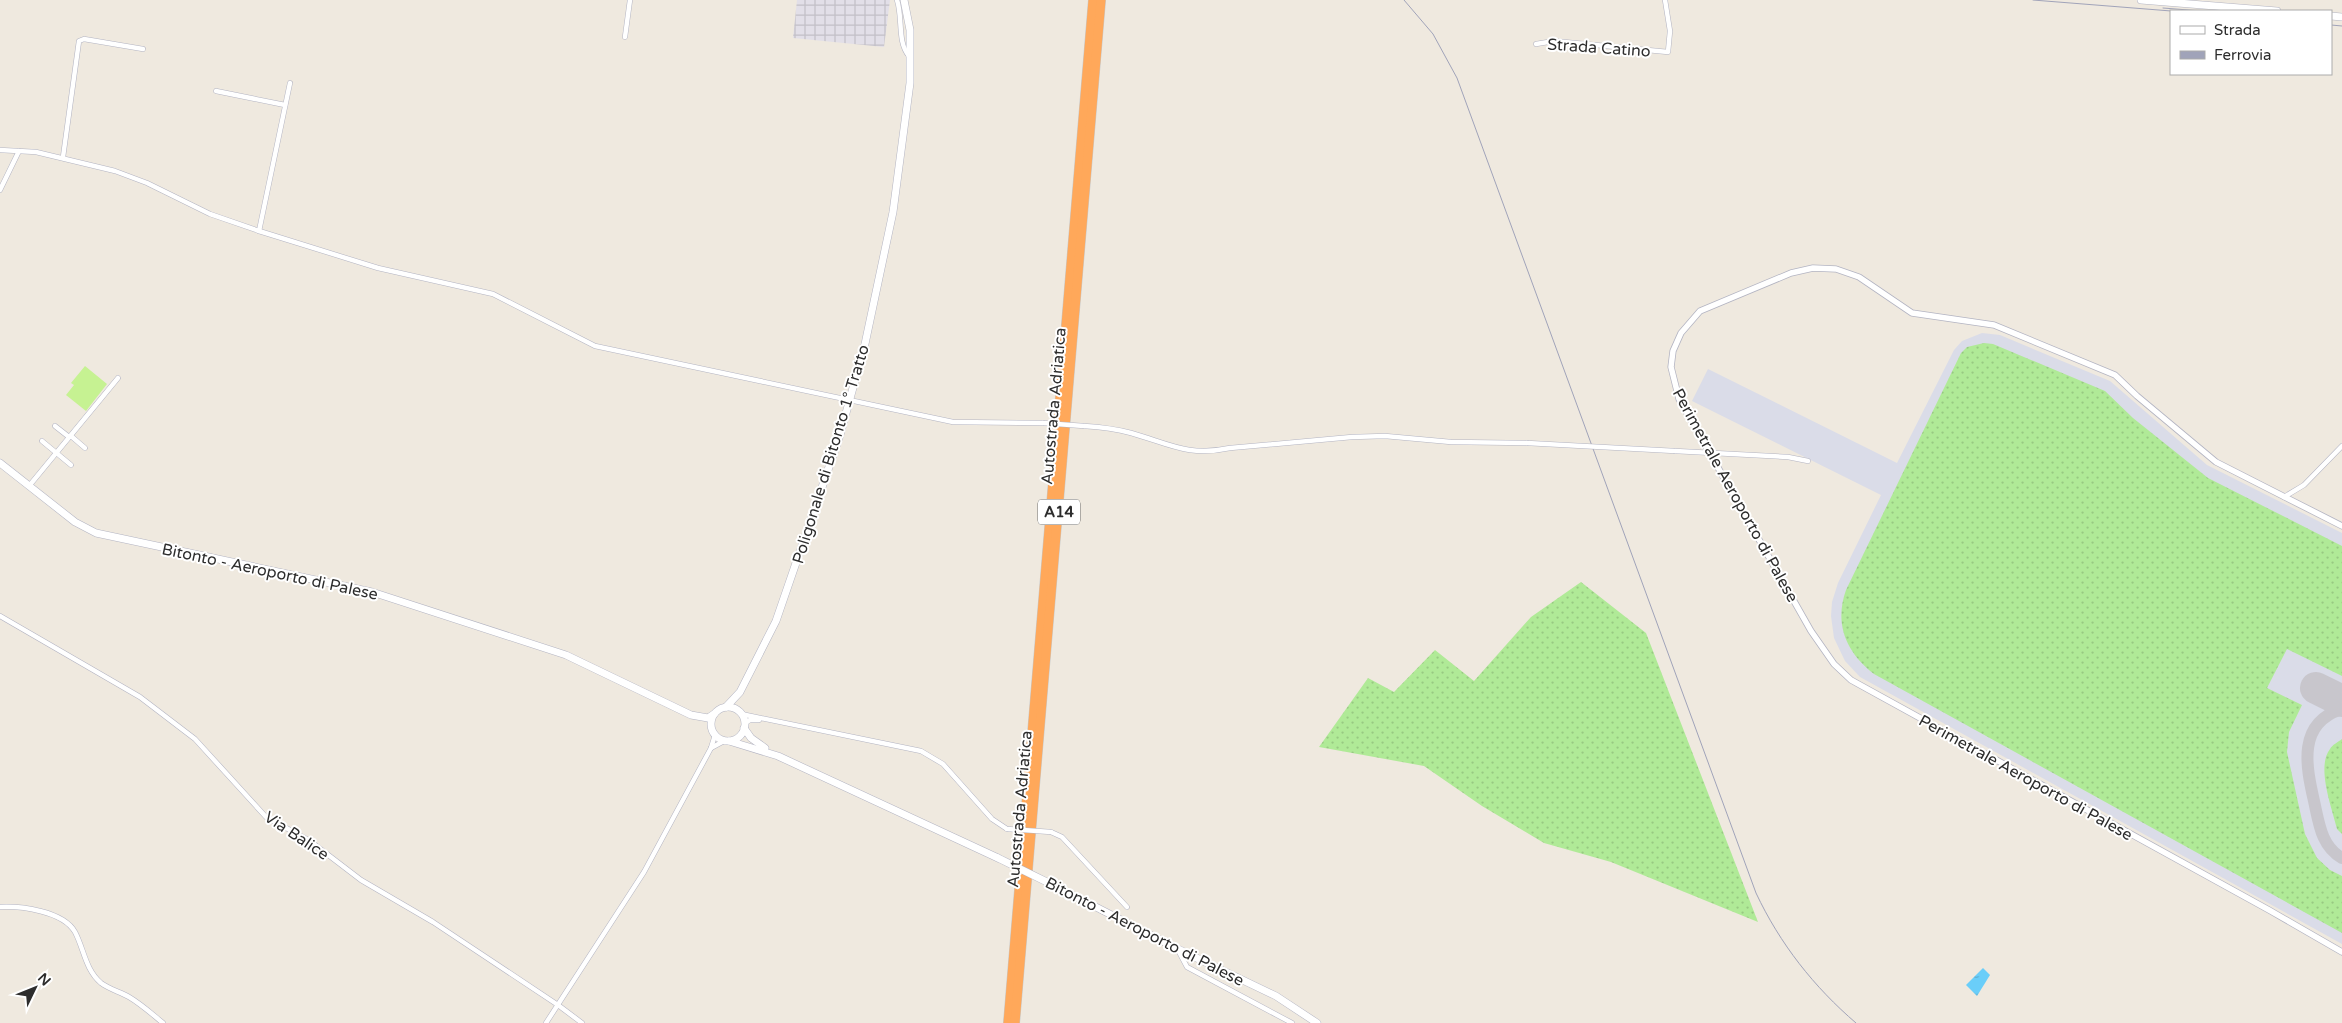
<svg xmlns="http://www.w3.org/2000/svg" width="2342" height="1023" viewBox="0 0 2342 1023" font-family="'Varela Round',sans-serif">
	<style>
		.industrial { fill: url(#industrial-grid) }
		.airport { fill: #dadce8 }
		.grass { fill: url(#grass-dots) }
		.pitch { fill: #c6f292 }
		.water { fill: url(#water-ripples) }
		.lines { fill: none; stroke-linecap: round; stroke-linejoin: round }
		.taxiway { stroke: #c8c6cc; stroke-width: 12 }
		.runway { stroke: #c8c6cc; stroke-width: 32 }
		.minor-casing { stroke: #b3b4c2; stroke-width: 5.5 }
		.tertiary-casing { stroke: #b3b4c2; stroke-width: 7 }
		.secondary-casing { stroke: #b3b4c2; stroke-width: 8 }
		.motorway-casing { stroke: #c8c8c8; stroke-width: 10 }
		.minor { stroke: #fff; stroke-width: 4.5 }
		.tertiary { stroke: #fff; stroke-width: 5.5 }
		.secondary { stroke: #fff; stroke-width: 7 }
		.motorway { stroke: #ffa85a; stroke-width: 9 }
		.rail { stroke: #a0a3b9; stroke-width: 1 }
		.minor-bridge-casing { stroke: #b3b4c2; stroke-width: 5.5; stroke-linecap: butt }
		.secondary-bridge-casing { stroke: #b3b4c2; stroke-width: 8; stroke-linecap: butt }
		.minor-bridge { stroke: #fff; stroke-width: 4.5 }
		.secondary-bridge { stroke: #fff; stroke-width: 7 }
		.labels { text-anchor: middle; stroke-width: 4; stroke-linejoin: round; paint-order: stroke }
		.shield { fill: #fff; stroke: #6c6c6c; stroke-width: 1 }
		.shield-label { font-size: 15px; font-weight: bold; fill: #2d2d2d }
		.street-label { font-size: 16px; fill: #2d2d2d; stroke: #fff }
	</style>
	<defs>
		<pattern id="industrial-grid" width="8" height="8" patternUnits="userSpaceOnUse" patternTransform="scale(1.25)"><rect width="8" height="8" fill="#e2dfe8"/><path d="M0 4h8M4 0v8" fill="none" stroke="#c2c0c7"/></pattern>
		<pattern id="grass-dots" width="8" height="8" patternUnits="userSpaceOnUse" patternTransform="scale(1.25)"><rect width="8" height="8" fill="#b0ea97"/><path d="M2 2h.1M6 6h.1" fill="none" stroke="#98c982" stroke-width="1.8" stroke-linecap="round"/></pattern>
		<pattern id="water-ripples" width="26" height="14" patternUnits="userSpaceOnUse" patternTransform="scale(1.25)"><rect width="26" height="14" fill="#6acef9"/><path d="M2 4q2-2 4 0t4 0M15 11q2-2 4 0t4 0" fill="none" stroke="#5cb1d6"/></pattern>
	</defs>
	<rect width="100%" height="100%" fill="#efe9df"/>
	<!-- industrial -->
	<polygon class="industrial" points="797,0 890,0 884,47 793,38"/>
	<!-- airport -->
	<polygon class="airport" points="1982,333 2000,335 2110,381 2207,465 2342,533 2342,944 1860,677 1845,661 1834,638 1831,616 1832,602 1838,583 1881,495 1692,401 1708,369 1897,463 1954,350 1962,341"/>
	<!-- grass -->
	<g class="grass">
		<path d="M1984,343L1993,344L2105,391L2133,418L2208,478L2342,546V676L2287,649L2267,688L2302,705L2289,732L2287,752L2305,834L2317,858L2330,870L2342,876V933L1874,674C1846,652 1834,624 1846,590L1961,353L1967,347Z"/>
		<polygon points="1581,582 1646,633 1758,922 1611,862 1544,843 1482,806 1424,766 1319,747 1368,678 1394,692 1435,650 1474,681 1531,617"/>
		<path d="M2342,739V834L2337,829C2332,808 2316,767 2330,749C2332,745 2338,742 2342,739Z"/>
	</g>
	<!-- pitch -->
	<polygon class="pitch" points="85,366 107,384 86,411 66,395 74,385 71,383"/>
	<!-- water -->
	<polygon class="water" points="1983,968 1990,975 1977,996 1966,985"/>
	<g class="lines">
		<!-- taxiway -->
		<path class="taxiway" d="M2342,709C2297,723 2306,766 2314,801C2319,823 2321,846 2342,858"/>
		<!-- runway -->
		<polyline class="runway" points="2316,688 2342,701"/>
		<defs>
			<g id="minor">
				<path d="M897,0C903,18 897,42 909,56"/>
				<polyline points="625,37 630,0"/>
				<polyline points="1536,44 1554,41 1668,52 1670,31 1665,0"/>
				<polyline points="216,91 285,105"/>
				<polyline points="0,150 36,152 115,171 147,183 210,214 259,231 378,268 493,294 595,346 953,422 1043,423"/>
				<polyline points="63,157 79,41 84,39 143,49"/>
				<polyline points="0,190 19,151"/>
				<polyline points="259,231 290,83"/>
				<polyline points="55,426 69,437"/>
				<path d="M1084,426C1100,427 1116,429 1131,433C1170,444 1188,457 1230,448L1352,437L1385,436L1451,442L1527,443"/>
				<polyline points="71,436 85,448"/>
				<polyline points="42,441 71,465"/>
				<polyline points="1675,451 1788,457 1808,461"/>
				<polyline points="29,486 118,378"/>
				<polyline points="2284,497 2304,485 2342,446"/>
				<polyline points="0,616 140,697 195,739 266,817 310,841 361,880 433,922 558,1005 582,1023"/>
				<polyline points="741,714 921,751 943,764 992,819 1007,829"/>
				<polyline points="745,723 750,720 759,720"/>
				<polyline points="711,748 724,741"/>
				<polyline points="1051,832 1062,837 1127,907"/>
				<path d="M0,907C21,906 63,911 75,932C84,949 85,969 101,983C109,989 120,992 129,997C141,1004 152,1014 163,1023"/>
				<polyline points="1178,950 1187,967 1292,1023"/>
				<polyline points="546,1023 644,872 711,748 715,735"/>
			</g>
			<polyline id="tertiary" points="2342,526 2216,462 2137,396 2115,375 1994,325 1912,313 1859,277 1836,269 1813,268 1791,273 1700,311 1681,333 1673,351 1671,367 1679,399 1811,631 1834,664 1851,680 2269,910 2342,952"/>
			<g id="secondary">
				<polyline points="2141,0 2277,11"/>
				<polyline points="2331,16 2342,17"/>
				<polyline points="0,463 75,522 96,533 372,592 566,655 691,715 708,718 714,714"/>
				<polyline points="726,707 740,692 776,621 840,435 865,344 893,212 910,83 910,30 904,0"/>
				<circle cx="728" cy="724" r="17"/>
				<polyline points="744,728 751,738 765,748"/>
				<polyline points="729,741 778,756 998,858"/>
				<polyline points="1051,884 1178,949 1276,996 1317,1023"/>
			</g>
			<g id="motorway">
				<polyline points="1008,1023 1093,0"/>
				<polyline points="1015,1023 1101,0"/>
			</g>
		</defs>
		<!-- minor casing -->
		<use href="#minor" class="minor-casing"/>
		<!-- tertiary casing -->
		<use href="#tertiary" class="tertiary-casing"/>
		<!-- secondary casing -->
		<use href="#secondary" class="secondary-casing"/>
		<!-- motorway casing -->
		<use href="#motorway" class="motorway-casing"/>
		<!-- minor -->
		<use href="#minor" class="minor"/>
		<!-- tertiary -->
		<use href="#tertiary" class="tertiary"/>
		<!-- secondary -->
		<use href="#secondary" class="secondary"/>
		<!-- motorway -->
		<use href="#motorway" class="motorway"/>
		<!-- rail -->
		<g class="rail">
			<path d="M1404,0L1433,34L1457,78L1756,893C1780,944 1814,987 1856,1023"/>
			<polyline points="2033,0 2171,11"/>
			<polyline points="2163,8 2201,11"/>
			<polyline points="2331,25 2342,26"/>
		</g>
		<defs>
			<g id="minor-bridge">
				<polyline points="1043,423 1084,426"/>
				<polyline points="1527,443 1675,451"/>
				<polyline points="1007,829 1051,832"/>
			</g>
			<polyline id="secondary-bridge" points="998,858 1051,884"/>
		</defs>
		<!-- minor-bridge casing -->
		<use href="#minor-bridge" class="minor-bridge-casing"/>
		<!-- secondary-bridge casing -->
		<use href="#secondary-bridge" class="secondary-bridge-casing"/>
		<!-- minor-bridge -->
		<use href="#minor-bridge" class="minor-bridge"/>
		<!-- secondary-bridge -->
		<use href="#secondary-bridge" class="secondary-bridge"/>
	</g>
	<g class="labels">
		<!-- shield labels -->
		<rect class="shield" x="1038" y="499.5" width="42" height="25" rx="4"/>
		<g class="shield-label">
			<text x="1059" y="517">A14</text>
		</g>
		<!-- street labels -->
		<g class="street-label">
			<text transform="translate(1599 47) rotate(4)" y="6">Strada Catino</text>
			<text transform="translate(1053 406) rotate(-85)" y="6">Autostrada Adriatica</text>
			<text transform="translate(830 454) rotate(-73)" y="6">Poligonale di Bitonto 1° Tratto</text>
			<text transform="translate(1736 495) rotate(61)" y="6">Perimetrale Aeroporto di Palese</text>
			<text transform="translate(270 571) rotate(12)" y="6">Bitonto - Aeroporto di Palese</text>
			<text transform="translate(2026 777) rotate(29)" y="6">Perimetrale Aeroporto di Palese</text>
			<text transform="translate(1019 809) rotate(-85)" y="6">Autostrada Adriatica</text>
			<text transform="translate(297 835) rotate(34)" y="6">Via Balice</text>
			<text transform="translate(1145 931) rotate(27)" y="6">Bitonto - Aeroporto di Palese</text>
		</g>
	</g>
	<!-- legend -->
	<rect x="2170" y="10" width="162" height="65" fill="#ffffff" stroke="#ababab"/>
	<rect x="2180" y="26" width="25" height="8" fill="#ffffff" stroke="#ababab"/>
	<text x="2214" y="35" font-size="15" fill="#2d2d2d">Strada</text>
	<rect x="2180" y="51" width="25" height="8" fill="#a0a3b9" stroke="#ababab"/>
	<text x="2214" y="60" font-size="15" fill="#2d2d2d">Ferrovia</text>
	<!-- north arrow -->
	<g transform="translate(35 988) rotate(47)" stroke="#ffffff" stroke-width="4" paint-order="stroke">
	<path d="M0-4L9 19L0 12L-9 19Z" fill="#2d2d2d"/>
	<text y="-8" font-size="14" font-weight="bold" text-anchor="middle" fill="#2d2d2d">N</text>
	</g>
</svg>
